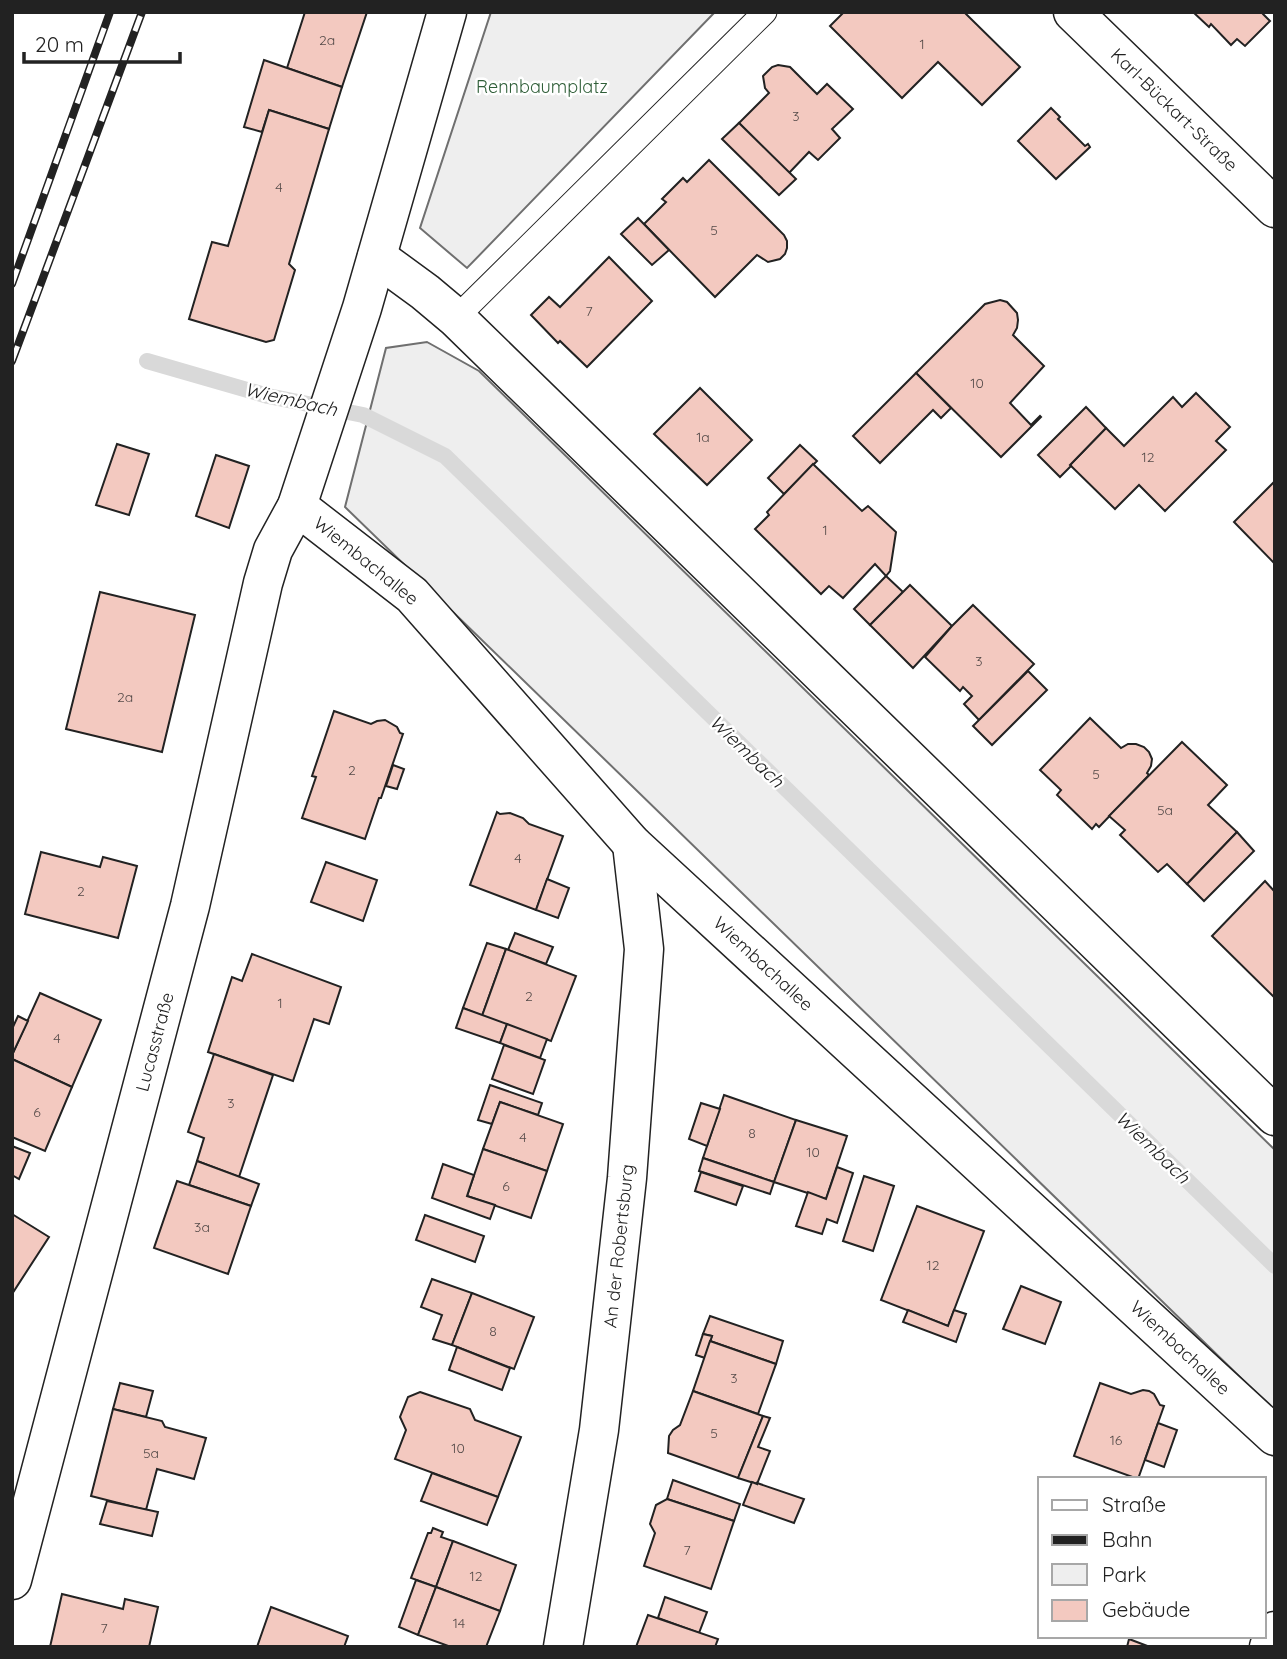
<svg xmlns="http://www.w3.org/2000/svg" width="1287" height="1659" viewBox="0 0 1287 1659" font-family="Quicksand,sans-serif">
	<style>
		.green { fill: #eee; stroke: #6f6f6f; stroke-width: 2 }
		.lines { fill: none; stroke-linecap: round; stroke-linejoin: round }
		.stream { stroke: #d9d9d9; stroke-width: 16 }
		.building { fill: #f3c9c0; stroke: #222; stroke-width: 2 }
		.service-casing { stroke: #222; stroke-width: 25 }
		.minor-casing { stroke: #222; stroke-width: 41 }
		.service { stroke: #fff; stroke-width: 23 }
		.minor { stroke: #fff; stroke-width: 38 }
		.rail-casing { stroke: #222; stroke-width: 8 }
		.rail { stroke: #fff; stroke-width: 5; stroke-dasharray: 16; stroke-linecap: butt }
		.labels { text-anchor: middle; stroke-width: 5; stroke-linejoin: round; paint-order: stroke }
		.number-label { font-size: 14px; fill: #564c4a }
		.park-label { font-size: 18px; fill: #2f5e38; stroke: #fff }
		.street-label { font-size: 18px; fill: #222; stroke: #fff }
		.water-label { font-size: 19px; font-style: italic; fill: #222; stroke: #fff }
	</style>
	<rect width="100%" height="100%" fill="#fff"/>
	<!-- green -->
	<g class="green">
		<polygon points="491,12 715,12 467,268 420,228"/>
		<polygon points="427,342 479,371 1275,1150 1275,1411 345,507 386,348"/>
	</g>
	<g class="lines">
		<!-- stream -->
		<polyline class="stream" points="147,361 268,396 363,415 445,456 1275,1266"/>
	</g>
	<!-- building -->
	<g class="building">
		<polygon points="305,12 367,12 342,87 287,68"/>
		<polygon points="844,12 964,12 1020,67 982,105 938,62 902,98 830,26"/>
		<polygon points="1193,12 1264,12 1263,14 1270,21 1245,46 1237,39 1231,45 1211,24 1209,27"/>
		<polygon points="264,60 342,87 329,129 269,110 262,132 244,127"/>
		<polygon points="778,65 790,67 817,94 827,84 853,109 832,129 840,138 818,160 809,152 789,173 739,123 769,93 765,88 763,76 772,67"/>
		<polygon points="1051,108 1060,117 1058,119 1085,146 1088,144 1090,147 1056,179 1018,141"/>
		<polygon points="269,110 329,129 289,264 295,270 274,340 266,342 189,319 212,242 228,246"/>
		<polygon points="739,123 796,179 779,195 722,139"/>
		<polygon points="709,160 784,235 787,241 787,248 785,254 780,259 768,262 757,255 715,297 644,224 666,202 662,199 683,178 687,182"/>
		<polygon points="638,218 669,250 652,265 621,234"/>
		<polygon points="609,257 652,301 587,367 560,341 558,343 531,315 549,297 560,307"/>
		<polygon points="1000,300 1007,302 1017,313 1018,320 1017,328 1013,335 1044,366 1010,403 1031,425 1040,416 1041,417 1001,457 916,373 985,304"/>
		<polygon points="916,373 951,408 941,418 933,410 880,463 853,436"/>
		<polygon points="700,388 752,440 707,485 654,434"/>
		<polygon points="1196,393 1230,427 1216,441 1226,450 1165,511 1139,485 1115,509 1070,465 1106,428 1124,446 1173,397 1182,407"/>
		<polygon points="1086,407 1106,428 1070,465 1071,466 1060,477 1038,455"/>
		<polygon points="117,444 149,454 129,515 96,505"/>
		<polygon points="800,445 817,461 784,494 768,478"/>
		<polygon points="216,455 249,466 229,528 196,516"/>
		<polygon points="813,464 862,511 868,506 896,532 890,571 886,576 875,564 843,598 829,586 821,594 755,529 769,515 767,512"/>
		<polygon points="1275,481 1275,564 1234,522"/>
		<polygon points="886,576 903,592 870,625 854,609"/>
		<polygon points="910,585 952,626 913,668 870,625"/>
		<polygon points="100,592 195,615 162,752 66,729"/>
		<polygon points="973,605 1034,664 979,720 964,704 972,696 963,687 960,691 925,657 952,626"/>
		<polygon points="1028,671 1047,690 992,745 973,726"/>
		<polygon points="334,711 371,724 377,721 385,720 397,727 400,733 403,734 381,798 379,798 365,839 302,818 316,777 312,776"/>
		<polygon points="1090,718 1121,748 1128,744 1136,744 1144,747 1149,752 1152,759 1151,766 1147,773 1149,775 1099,827 1096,824 1092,829 1057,795 1061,790 1040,770"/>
		<polygon points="1182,742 1227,785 1208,805 1237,832 1187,884 1167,864 1158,872 1120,835 1125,830 1109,816"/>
		<polygon points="393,765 404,769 397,789 386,786"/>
		<polygon points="497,812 500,814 510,813 523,818 529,824 563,836 536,910 470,885"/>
		<polygon points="1237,832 1254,851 1204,901 1187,884"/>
		<polygon points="41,852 100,867 103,857 137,866 118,938 25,914"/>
		<polygon points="326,862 377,880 363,921 311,902"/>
		<polygon points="547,879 569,888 558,918 536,910"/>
		<polygon points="1265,881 1275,892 1275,998 1212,936"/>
		<polygon points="515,933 553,947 546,964 508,950"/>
		<polygon points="487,943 506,949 482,1016 463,1008"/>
		<polygon points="506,949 576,976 551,1041 482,1016"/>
		<polygon points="252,954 341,987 329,1024 314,1019 293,1081 208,1052 232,977 242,981"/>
		<polygon points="40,993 101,1020 72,1087 12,1059 12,1055"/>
		<polygon points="463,1008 507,1024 500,1043 456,1028"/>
		<polygon points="18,1016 28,1021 12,1055 12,1029"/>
		<polygon points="507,1024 547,1039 540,1058 500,1043"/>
		<polygon points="504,1045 545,1060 533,1094 492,1079"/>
		<polygon points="214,1054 273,1075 239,1177 197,1161 204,1138 188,1132"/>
		<polygon points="12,1059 72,1087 45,1151 12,1137"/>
		<polygon points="490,1085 542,1103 538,1115 500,1102 492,1124 478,1120"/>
		<polygon points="724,1095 796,1120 774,1182 703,1158"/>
		<polygon points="500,1102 563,1124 547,1171 483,1149"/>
		<polygon points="701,1103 720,1109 707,1146 689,1139"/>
		<polygon points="796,1120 847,1136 826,1199 774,1182"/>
		<polygon points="12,1146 30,1153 19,1179 12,1175"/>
		<polygon points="483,1149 547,1171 531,1218 467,1196"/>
		<polygon points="703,1158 774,1182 770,1194 699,1171"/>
		<polygon points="197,1161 259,1184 251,1206 189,1185"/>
		<polygon points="443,1164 474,1175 467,1196 495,1205 490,1219 432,1198"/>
		<polygon points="837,1167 853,1173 837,1223 827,1219 822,1234 796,1226 808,1192 826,1199"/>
		<polygon points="701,1172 743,1186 736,1205 695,1191"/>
		<polygon points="864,1176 894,1186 873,1251 843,1241"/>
		<polygon points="177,1181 251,1206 228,1274 154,1248"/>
		<polygon points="917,1206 984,1231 948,1326 881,1300"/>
		<polygon points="12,1214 49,1237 12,1294"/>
		<polygon points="425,1215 484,1236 475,1262 416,1240"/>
		<polygon points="432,1279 472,1293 452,1345 433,1339 442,1315 421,1307"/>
		<polygon points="1021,1286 1061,1302 1045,1344 1003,1329"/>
		<polygon points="472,1293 534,1317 514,1369 452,1345"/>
		<polygon points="908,1310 948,1326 954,1310 966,1314 956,1342 903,1322"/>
		<polygon points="710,1316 783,1341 776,1364 710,1341 712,1336 703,1334"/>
		<polygon points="703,1334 712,1336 705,1358 696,1355"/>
		<polygon points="710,1341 776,1364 758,1414 693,1391"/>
		<polygon points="457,1347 510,1368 502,1390 449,1370"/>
		<polygon points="120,1383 153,1391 146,1417 113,1409"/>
		<polygon points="1100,1383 1131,1394 1143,1390 1149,1391 1154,1394 1160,1405 1164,1406 1138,1479 1074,1456"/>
		<polygon points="693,1391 763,1416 738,1478 668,1453 669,1436 673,1430 680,1425"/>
		<polygon points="420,1392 470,1409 475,1420 521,1437 498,1497 395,1459 406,1430 400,1417 408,1397"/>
		<polygon points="113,1409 162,1421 165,1427 206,1438 194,1479 157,1469 146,1510 91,1496"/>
		<polygon points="763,1416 770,1418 758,1447 770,1451 757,1484 738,1478"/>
		<polygon points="1158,1423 1177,1430 1164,1467 1145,1460"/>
		<polygon points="432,1473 498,1497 487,1525 421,1501"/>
		<polygon points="673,1480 740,1504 734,1521 667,1499"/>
		<polygon points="752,1482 757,1484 757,1483 804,1499 794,1523 743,1505"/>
		<polygon points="667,1499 734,1521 711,1589 644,1566 655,1533 650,1524 656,1505"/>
		<polygon points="107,1501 158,1512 152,1536 100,1524"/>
		<polygon points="433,1528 443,1532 441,1537 453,1541 436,1587 411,1578 428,1533 431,1533"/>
		<polygon points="453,1541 516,1565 500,1611 436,1587"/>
		<polygon points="416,1580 436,1587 418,1635 399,1627"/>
		<polygon points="436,1587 500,1611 486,1647 451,1647 418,1635"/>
		<polygon points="62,1594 123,1609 125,1599 158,1607 149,1647 50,1647"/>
		<polygon points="665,1597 707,1612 699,1633 658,1618"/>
		<polygon points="271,1607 348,1636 344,1647 257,1647"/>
		<polygon points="648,1615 718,1639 715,1647 636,1647"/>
		<polygon points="1129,1639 1150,1647 1127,1647"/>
	</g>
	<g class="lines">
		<defs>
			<polyline id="service" points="456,318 765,12"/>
			<g id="minor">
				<polyline points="1073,12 1275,208"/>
				<polyline points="377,257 425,292 456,318 1275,1116"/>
				<polyline points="297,506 412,595 632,844 1275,1436"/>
				<polyline points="12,1580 190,906 263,583 273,550 297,506 362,308 447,12"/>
				<polyline points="563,1647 599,1430 627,1178 644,949 632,844"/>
				<polyline points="1269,1647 1275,1631"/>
			</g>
		</defs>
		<!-- service casing -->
		<use href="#service" class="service-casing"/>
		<!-- minor casing -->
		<use href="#minor" class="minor-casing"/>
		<!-- service -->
		<use href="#service" class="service"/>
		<!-- minor -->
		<use href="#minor" class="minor"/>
		<defs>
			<g id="rail">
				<polyline points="12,284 110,12"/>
				<polyline points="12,361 142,12"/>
			</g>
		</defs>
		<!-- rail casing -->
		<use href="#rail" class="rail-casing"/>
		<!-- rail -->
		<use href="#rail" class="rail"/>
	</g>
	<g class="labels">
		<!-- number labels -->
		<g class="number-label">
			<text x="327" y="45">2a</text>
			<text x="922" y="49">1</text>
			<text x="796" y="121">3</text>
			<text x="279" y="192">4</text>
			<text x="714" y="235">5</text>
			<text x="589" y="316">7</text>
			<text x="977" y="388">10</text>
			<text x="703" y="442">1a</text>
			<text x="1148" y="462">12</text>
			<text x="825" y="535">1</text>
			<text x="979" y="666">3</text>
			<text x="125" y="702">2a</text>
			<text x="352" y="775">2</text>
			<text x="1096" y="779">5</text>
			<text x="1165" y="815">5a</text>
			<text x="518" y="863">4</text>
			<text x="81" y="896">2</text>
			<text x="529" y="1001">2</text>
			<text x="280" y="1008">1</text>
			<text x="57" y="1043">4</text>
			<text x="231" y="1108">3</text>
			<text x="37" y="1117">6</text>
			<text x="752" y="1138">8</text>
			<text x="523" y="1142">4</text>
			<text x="813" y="1157">10</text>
			<text x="506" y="1191">6</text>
			<text x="202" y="1232">3a</text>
			<text x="933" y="1270">12</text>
			<text x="493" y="1336">8</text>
			<text x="734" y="1383">3</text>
			<text x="714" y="1438">5</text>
			<text x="1116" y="1445">16</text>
			<text x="458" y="1453">10</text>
			<text x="151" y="1458">5a</text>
			<text x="687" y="1555">7</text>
			<text x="476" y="1581">12</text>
			<text x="459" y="1628">14</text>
			<text x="104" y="1633">7</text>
		</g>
		<!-- park labels -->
		<g class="park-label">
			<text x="542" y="93">Rennbaumplatz</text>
		</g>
		<!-- street labels -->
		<g class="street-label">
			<text transform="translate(1174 110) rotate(44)" y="6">Karl-Bückart-Straße</text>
			<text transform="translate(366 561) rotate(39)" y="6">Wiembachallee</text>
			<text transform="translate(763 964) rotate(43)" y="6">Wiembachallee</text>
			<text transform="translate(155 1042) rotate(-75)" y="6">Lucasstraße</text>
			<text transform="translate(619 1246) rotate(-84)" y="6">An der Robertsburg</text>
			<text transform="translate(1180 1348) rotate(43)" y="6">Wiembachallee</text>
		</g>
		<!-- water labels -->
		<g class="water-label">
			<text transform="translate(291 399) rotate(13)" y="7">Wiembach</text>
			<text transform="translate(747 751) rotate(44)" y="7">Wiembach</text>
			<text transform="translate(1153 1147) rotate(44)" y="7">Wiembach</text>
		</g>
	</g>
	<!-- border -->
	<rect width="1287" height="1659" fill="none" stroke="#222222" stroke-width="28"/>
	<!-- legend -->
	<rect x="1038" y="1477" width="228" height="161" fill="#ffffff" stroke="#a7a7a7" stroke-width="2"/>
	<rect x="1052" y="1500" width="35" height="10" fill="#ffffff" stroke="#a7a7a7" stroke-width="2"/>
	<text x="1102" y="1512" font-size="21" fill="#222222">Straße</text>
	<rect x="1052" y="1535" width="35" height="10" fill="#222222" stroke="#a7a7a7" stroke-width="2"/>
	<text x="1102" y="1547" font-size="21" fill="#222222">Bahn</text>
	<rect x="1052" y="1564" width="35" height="21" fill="#eeeeee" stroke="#a7a7a7" stroke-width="2"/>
	<text x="1102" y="1582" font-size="21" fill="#222222">Park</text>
	<rect x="1052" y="1600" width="35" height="21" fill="#f3c9c0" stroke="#a7a7a7" stroke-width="2"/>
	<text x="1102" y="1617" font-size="21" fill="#222222">Gebäude</text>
	<!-- scale -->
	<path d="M24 52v10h156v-10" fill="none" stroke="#222222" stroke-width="3.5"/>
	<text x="35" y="52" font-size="21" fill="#222222" stroke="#ffffff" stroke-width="5" paint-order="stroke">20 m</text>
</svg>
